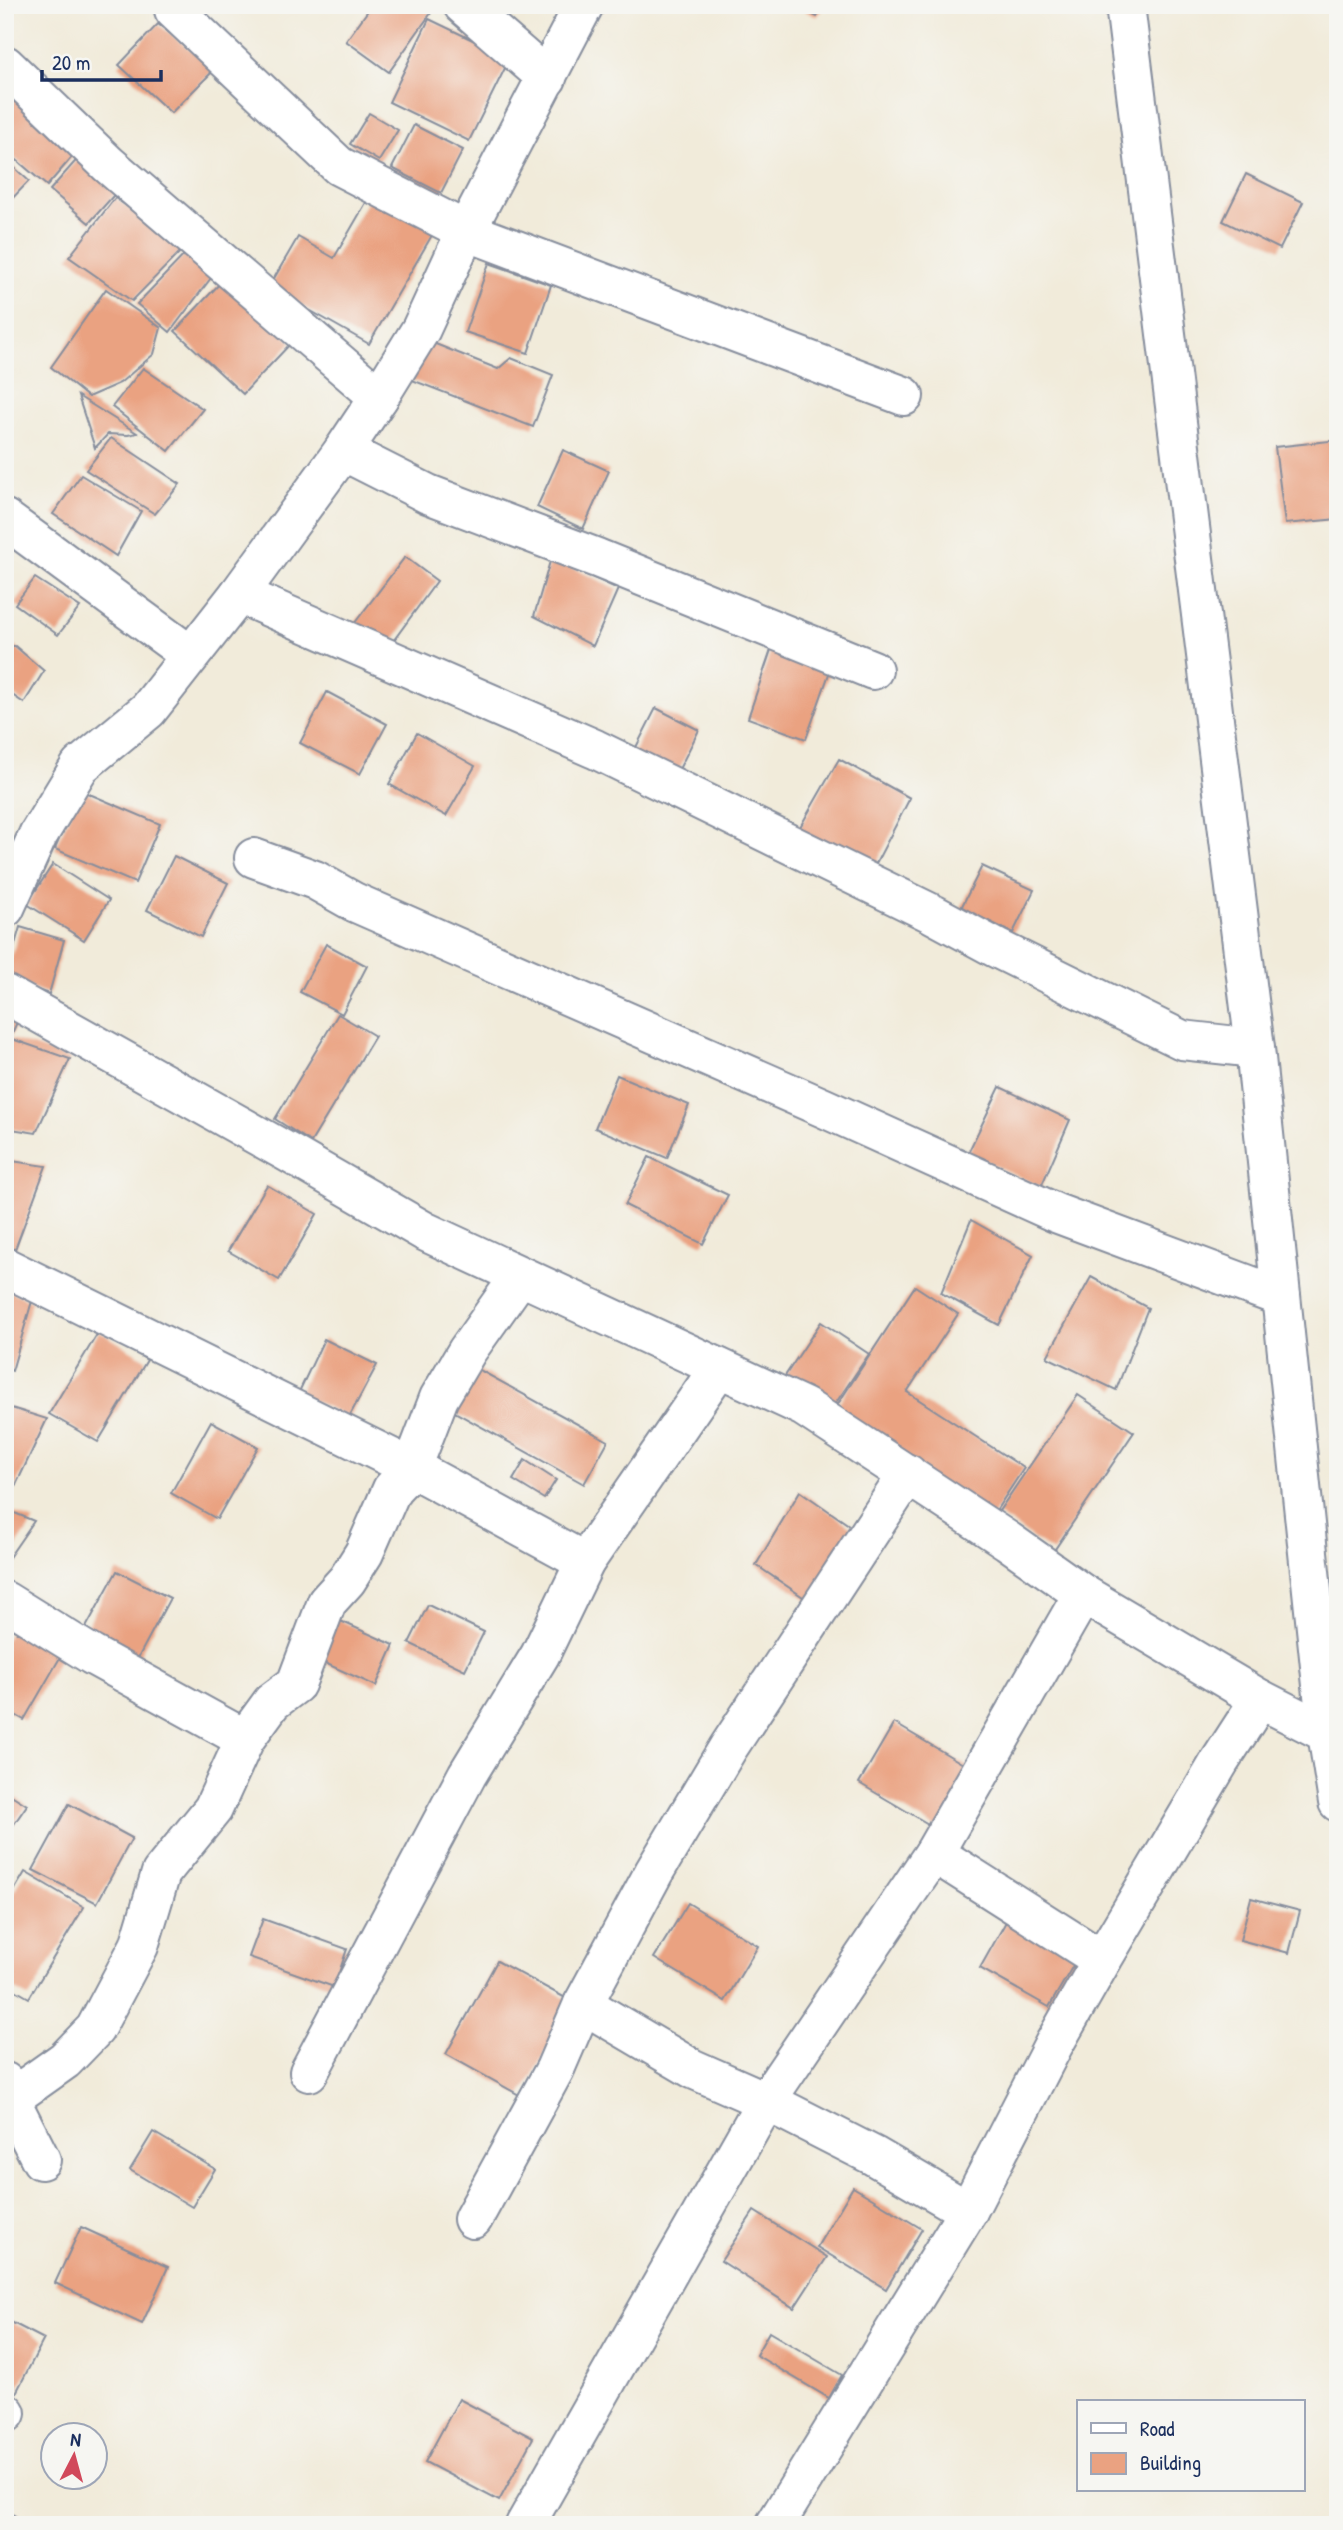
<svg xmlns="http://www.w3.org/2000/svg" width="1343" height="2530" viewBox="0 0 1343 2530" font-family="'Patrick Hand',sans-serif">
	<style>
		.building { fill: #eaa281 }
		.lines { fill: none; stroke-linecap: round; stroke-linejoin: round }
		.minor-casing { stroke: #868d9c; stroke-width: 42 }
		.major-casing { stroke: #868d9c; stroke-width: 42 }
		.minor { stroke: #fff; stroke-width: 38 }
		.major { stroke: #fff; stroke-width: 38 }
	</style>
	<rect width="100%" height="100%" fill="#f6f6f2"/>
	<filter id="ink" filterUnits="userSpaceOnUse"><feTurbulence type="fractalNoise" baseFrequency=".0143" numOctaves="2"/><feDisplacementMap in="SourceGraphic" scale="14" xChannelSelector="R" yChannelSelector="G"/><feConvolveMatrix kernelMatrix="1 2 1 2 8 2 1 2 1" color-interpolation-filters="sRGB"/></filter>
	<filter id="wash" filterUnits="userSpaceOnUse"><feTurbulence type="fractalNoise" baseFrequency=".00686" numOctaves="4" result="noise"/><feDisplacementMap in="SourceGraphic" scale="28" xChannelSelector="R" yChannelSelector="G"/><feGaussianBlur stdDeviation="1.57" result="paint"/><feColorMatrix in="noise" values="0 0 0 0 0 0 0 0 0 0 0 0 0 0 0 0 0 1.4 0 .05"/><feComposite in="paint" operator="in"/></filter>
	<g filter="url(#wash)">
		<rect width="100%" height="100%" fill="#f1ebda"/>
		<g id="blocks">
			<!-- building -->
			<g class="building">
				<polygon points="372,5 420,5 431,13 389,72 346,41"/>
				<polygon points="794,5 824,5 817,17"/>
				<polygon points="429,19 510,58 469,141 389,102"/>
				<polygon points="158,24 215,69 171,113 119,65"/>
				<polygon points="9,91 78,150 47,186 5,150 5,95"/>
				<polygon points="369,113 398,130 379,161 350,144"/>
				<polygon points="414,125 463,150 441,193 392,168"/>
				<polygon points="80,156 122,186 89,223 50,190"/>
				<polygon points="5,159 29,181 5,206"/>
				<polygon points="1246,174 1303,202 1280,249 1223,221"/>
				<polygon points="371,194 435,230 369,344 269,287 298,237 334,258"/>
				<polygon points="115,198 185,247 132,301 69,257"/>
				<polygon points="186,253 214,274 170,332 137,304"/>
				<polygon points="489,263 551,285 528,353 465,332"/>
				<polygon points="224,279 292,342 243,394 175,331"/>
				<polygon points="106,289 161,328 154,354 120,383 88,397 51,367"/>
				<polygon points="428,341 498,369 511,358 553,375 533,427 412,380"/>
				<polygon points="143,368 203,409 169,451 112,407"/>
				<polygon points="78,396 137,433 128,435 108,434 95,448"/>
				<polygon points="111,438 180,484 155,514 86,470"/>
				<polygon points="1338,440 1338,519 1285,524 1275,447"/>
				<polygon points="563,450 609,471 583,529 537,507"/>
				<polygon points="81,475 141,511 116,556 53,514"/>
				<polygon points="405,557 437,581 388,648 354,624"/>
				<polygon points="551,558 618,589 593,646 534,616"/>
				<polygon points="35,578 80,607 58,635 15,604"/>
				<polygon points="5,646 15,646 44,671 24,703 5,690"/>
				<polygon points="772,647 831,668 806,739 748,718"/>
				<polygon points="327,692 387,724 360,774 300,743"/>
				<polygon points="656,708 699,730 673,781 630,759"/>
				<polygon points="417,733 475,766 446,816 389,784"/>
				<polygon points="839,759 910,798 872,871 796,834"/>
				<polygon points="80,790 160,824 135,883 55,849"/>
				<polygon points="174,856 228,883 201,937 147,910"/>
				<polygon points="53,864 109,900 84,940 27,904"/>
				<polygon points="982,866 1034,890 1013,933 961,908"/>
				<polygon points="20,927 64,940 49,994 5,979"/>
				<polygon points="326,944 367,966 342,1014 300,992"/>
				<polygon points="338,1014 375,1036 311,1142 275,1119"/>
				<polygon points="5,1015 18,1020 5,1049"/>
				<polygon points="12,1039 70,1059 36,1133 5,1128 5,1056"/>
				<polygon points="617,1075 689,1105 667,1158 595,1128"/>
				<polygon points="1000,1087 1070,1120 1041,1187 968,1153"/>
				<polygon points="649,1157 728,1195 703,1244 625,1205"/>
				<polygon points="5,1160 46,1166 14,1252 5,1248"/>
				<polygon points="267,1185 317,1214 279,1280 228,1251"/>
				<polygon points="971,1220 1033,1255 999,1325 941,1293"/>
				<polygon points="1091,1277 1148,1308 1116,1390 1047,1357"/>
				<polygon points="915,1286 958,1314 907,1392 1024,1468 991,1518 832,1413"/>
				<polygon points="5,1289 32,1301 12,1371 5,1368"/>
				<polygon points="821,1322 869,1354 829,1413 781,1382"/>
				<polygon points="99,1331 147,1360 98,1442 49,1414"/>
				<polygon points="324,1339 377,1365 349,1417 298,1394"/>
				<polygon points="476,1368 608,1441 584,1484 453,1411"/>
				<polygon points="1078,1395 1134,1432 1053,1552 997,1514"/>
				<polygon points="5,1406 47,1419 15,1487 5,1487"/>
				<polygon points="211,1421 258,1447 217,1519 171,1493"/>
				<polygon points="525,1460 556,1480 544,1499 513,1480"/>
				<polygon points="800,1491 856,1530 809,1601 756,1565"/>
				<polygon points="5,1509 34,1521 5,1563"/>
				<polygon points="117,1571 170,1598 137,1660 84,1631"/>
				<polygon points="428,1605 484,1632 465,1670 409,1643"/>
				<polygon points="336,1619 394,1645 376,1686 318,1660"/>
				<polygon points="12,1629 61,1656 24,1720 5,1709 5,1641"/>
				<polygon points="894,1723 975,1771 940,1831 859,1783"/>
				<polygon points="5,1791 27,1805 5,1837"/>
				<polygon points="69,1804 132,1838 97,1903 33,1870"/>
				<polygon points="25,1872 84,1907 29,1998 5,1984 5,1906"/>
				<polygon points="1251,1898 1300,1911 1289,1953 1240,1940"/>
				<polygon points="688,1903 758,1946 725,2001 654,1958"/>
				<polygon points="1008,1918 1078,1957 1049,2007 980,1968"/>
				<polygon points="263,1919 347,1949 334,1987 249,1957"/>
				<polygon points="497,1961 573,2002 521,2096 446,2054"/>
				<polygon points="153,2132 215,2169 192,2207 130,2170"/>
				<polygon points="853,2187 922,2229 886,2289 817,2247"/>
				<polygon points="754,2211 827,2257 794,2308 721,2261"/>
				<polygon points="81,2227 168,2267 142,2324 55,2283"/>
				<polygon points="5,2319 44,2339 5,2414"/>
				<polygon points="769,2332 842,2375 829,2398 756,2355"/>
				<polygon points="459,2399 533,2438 499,2501 425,2462"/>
				<polygon points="5,2510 31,2525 5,2525"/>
			</g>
		</g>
	</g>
	<g filter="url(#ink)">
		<use href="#blocks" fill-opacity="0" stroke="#868d9c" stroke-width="2"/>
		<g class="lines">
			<defs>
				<g id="minor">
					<polyline points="463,5 547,78"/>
					<polyline points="174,10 339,166 466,231 904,396"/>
					<polyline points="5,65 108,164 379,397"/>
					<polyline points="343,451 428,494 597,558 873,670"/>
					<polyline points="5,519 190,655"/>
					<polyline points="239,594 595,749 933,914 996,948 1182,1040 1255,1048"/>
					<polyline points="254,858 315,880 354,902 824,1108 1056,1213 1281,1297"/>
					<polyline points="5,908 38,835 80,766 148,710 239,594 343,451 379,397 421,329 466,231 584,5"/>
					<polyline points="5,994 287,1152 424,1231 804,1407 1008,1541 1083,1594 1260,1699 1327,1733"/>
					<polyline points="5,1267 412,1468 585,1562"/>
					<polyline points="5,1601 92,1655 245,1739"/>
					<polyline points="934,1853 1102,1960"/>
					<polyline points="583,2004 693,2069 766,2101 874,2156 968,2211"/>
					<polyline points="309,2072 467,1775 540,1655 585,1562 719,1368"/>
					<polyline points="5,2082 10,2099 41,2160"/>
					<polyline points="10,2099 65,2060 95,2029 139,1946 161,1873 213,1809 245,1739 272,1702 296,1684 327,1602 347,1580 364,1553 392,1489 412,1468 439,1398 467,1351 520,1276"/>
					<polyline points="473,2219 555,2069 583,2004 654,1872 728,1748 908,1474"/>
					<polyline points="5,2412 6,2413"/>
					<polyline points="525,2525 766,2101 934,1853 1083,1594"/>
					<polyline points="775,2525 968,2211 1054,2044 1102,1960 1220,1761 1260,1699"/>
				</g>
				<polyline id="major" points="1125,5 1255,1048 1327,1733 1338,1802"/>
			</defs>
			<!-- minor casing -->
			<use href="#minor" class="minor-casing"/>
			<!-- major casing -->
			<use href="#major" class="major-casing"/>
			<!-- minor -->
			<use href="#minor" class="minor"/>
			<!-- major -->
			<use href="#major" class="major"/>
		</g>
	</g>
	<!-- margin -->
	<rect width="1343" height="2530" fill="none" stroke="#f6f6f2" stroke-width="28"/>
	<!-- legend -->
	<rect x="1077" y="2400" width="228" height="91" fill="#f6f6f2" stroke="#9ea6b7" stroke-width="2"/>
	<rect x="1091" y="2423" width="35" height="10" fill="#ffffff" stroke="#9ea6b7" stroke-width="2"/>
	<text x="1140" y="2436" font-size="21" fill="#1b2f5e">Road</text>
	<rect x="1091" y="2453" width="35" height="21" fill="#eaa281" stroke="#9ea6b7" stroke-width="2"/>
	<text x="1140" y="2470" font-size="21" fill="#1b2f5e">Building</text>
	<!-- north arrow -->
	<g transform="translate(74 2456) rotate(6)"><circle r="33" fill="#f6f6f2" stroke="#9ea6b7" stroke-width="2"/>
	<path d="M0-5L12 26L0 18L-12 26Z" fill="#d1495b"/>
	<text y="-10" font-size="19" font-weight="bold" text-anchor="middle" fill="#1b2f5e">N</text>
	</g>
	<!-- scale -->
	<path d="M42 70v10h119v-10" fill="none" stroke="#1b2f5e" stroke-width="3.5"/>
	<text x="52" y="70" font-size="21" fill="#1b2f5e" stroke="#f6f6f2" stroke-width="5" paint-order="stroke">20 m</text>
</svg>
